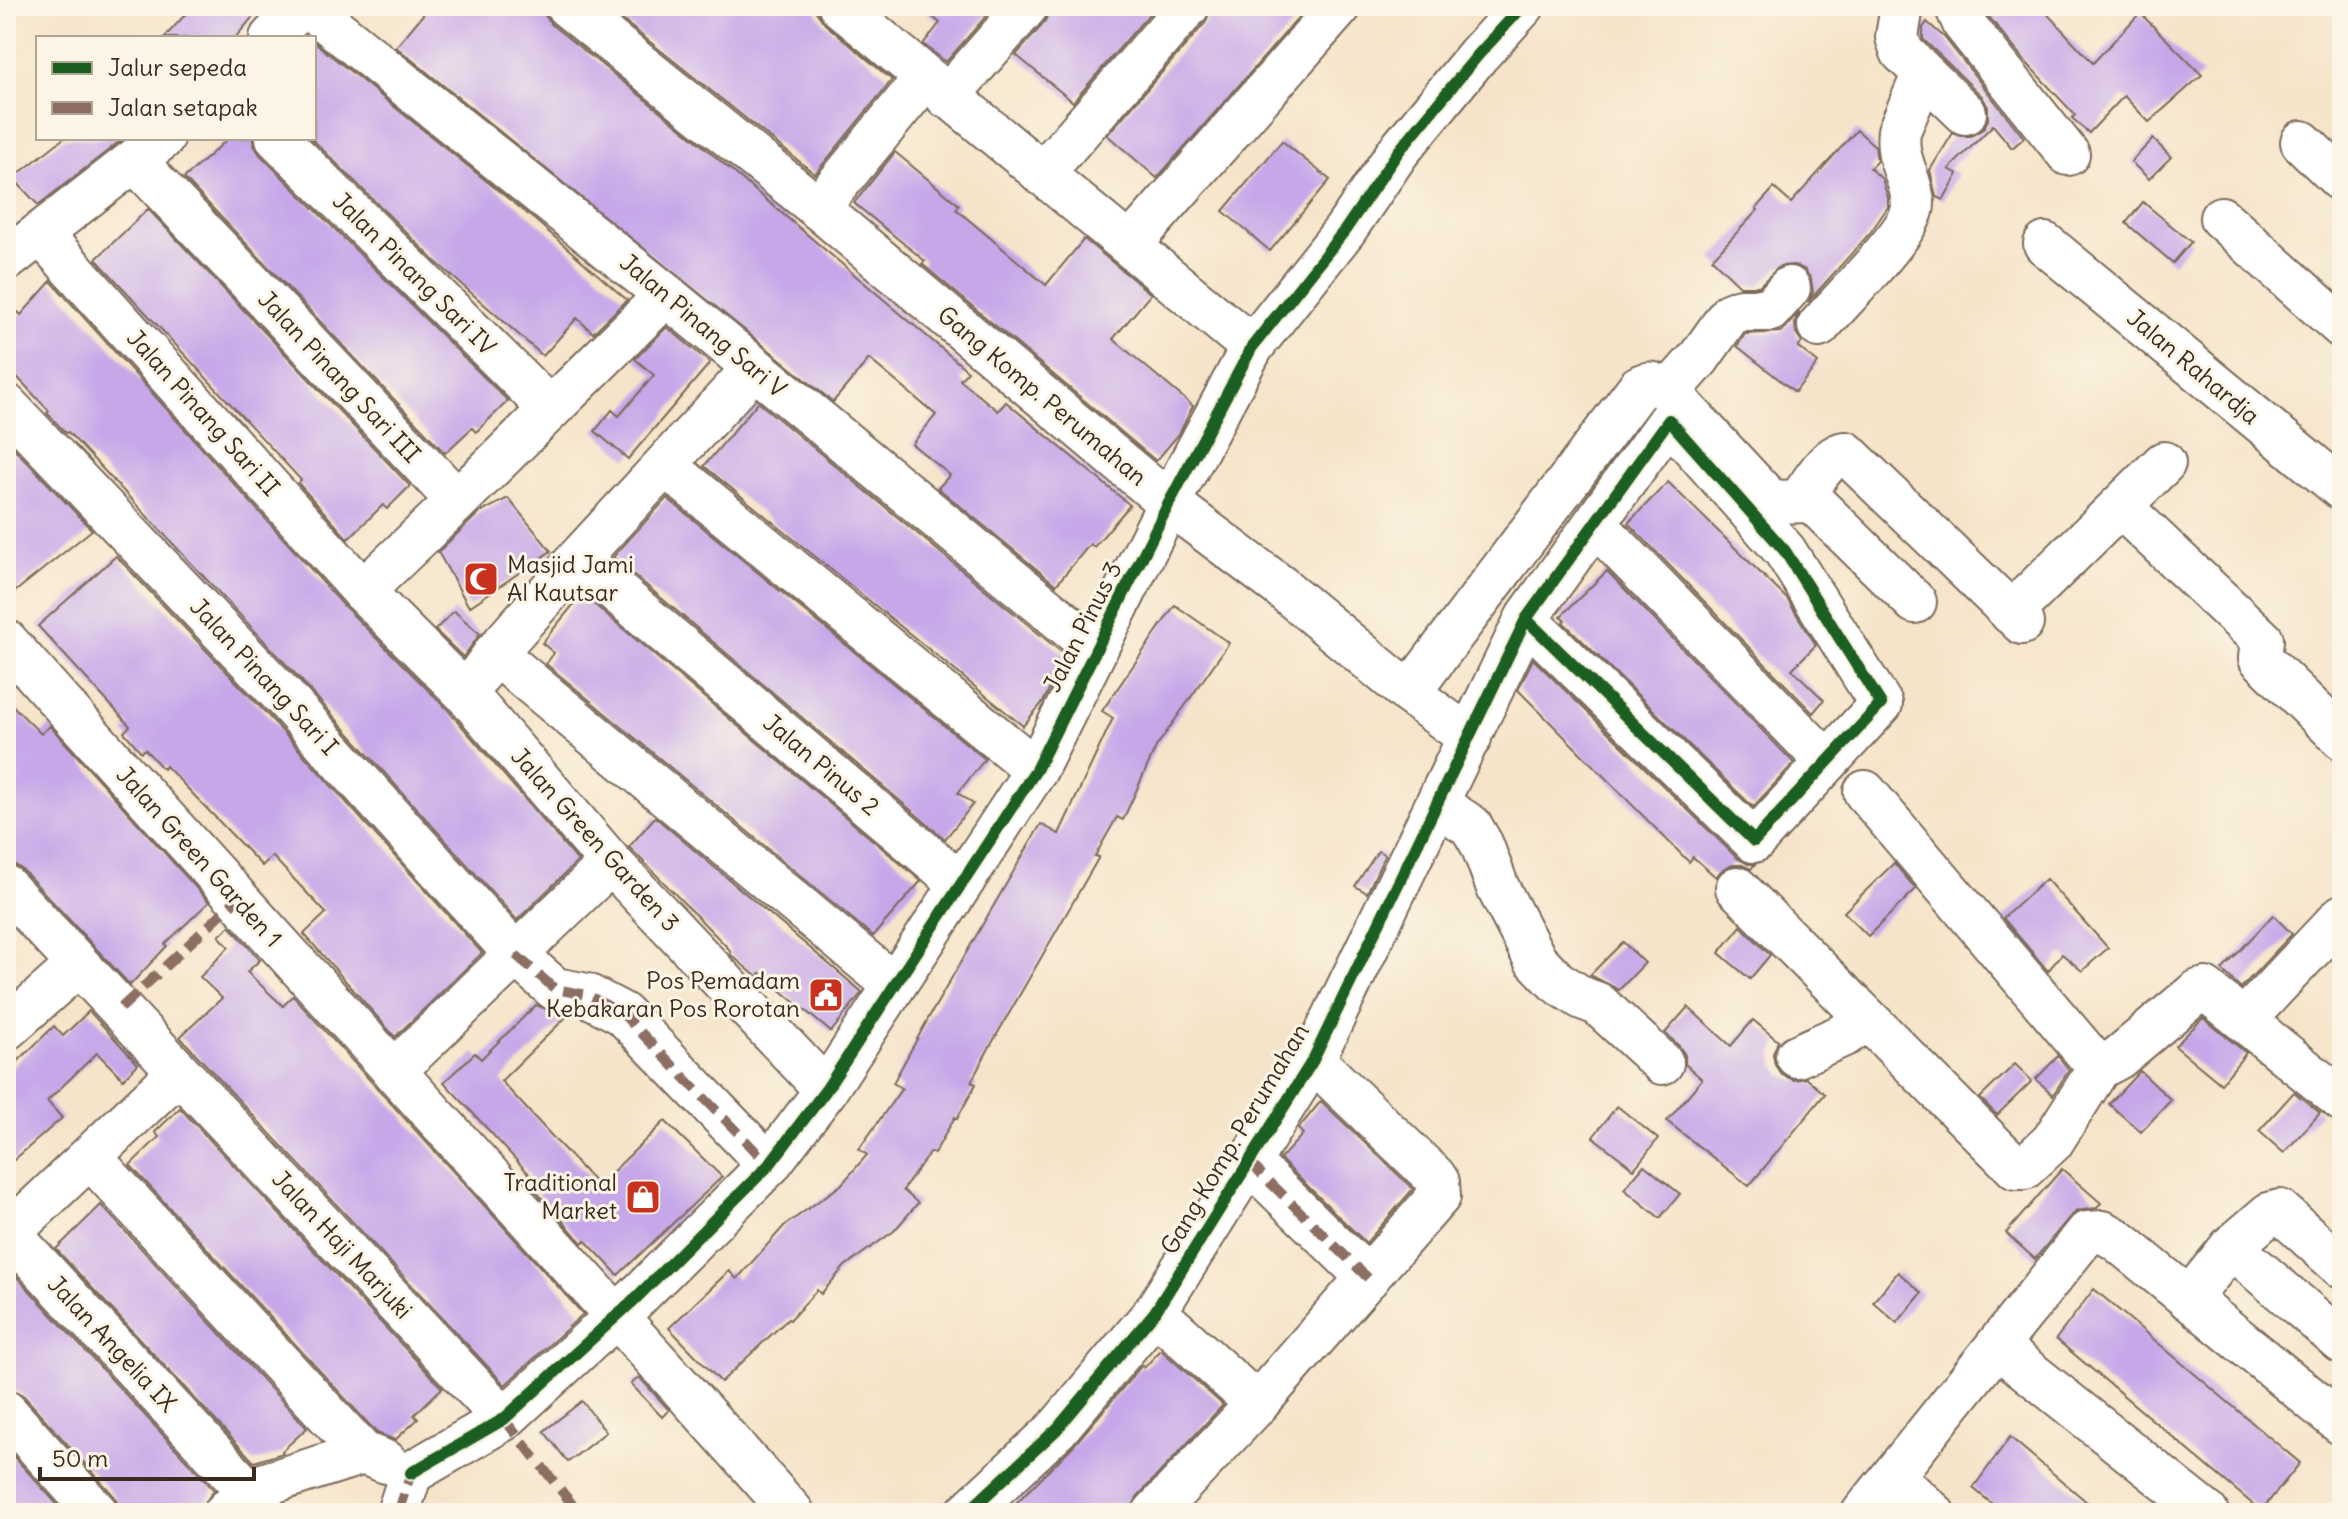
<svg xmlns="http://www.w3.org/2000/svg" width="2348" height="1519" viewBox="0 0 2348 1519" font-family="Delius,sans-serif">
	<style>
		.building { fill: #c6a8e9 }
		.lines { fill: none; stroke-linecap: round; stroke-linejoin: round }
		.minor-casing { stroke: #7c6b5a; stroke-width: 46 }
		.minor { stroke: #fff; stroke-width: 42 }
		.quiet { stroke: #8d6e63; stroke-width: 10; stroke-dasharray: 20 10; stroke-linecap: butt }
		.cycleway-casing { stroke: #fcf5e5; stroke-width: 17 }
		.cycleway { stroke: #1b5e20; stroke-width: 12 }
		.labels { text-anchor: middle; stroke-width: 6; stroke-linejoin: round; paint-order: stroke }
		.street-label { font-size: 24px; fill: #3b2a1e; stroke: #fcf5e5 }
		.poi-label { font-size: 24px; fill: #3b2a1e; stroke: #fcf5e5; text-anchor: end }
	</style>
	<rect width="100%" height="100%" fill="#fcf5e5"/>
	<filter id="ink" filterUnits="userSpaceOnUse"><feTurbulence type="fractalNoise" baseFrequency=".0125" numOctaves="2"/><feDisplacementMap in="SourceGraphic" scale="16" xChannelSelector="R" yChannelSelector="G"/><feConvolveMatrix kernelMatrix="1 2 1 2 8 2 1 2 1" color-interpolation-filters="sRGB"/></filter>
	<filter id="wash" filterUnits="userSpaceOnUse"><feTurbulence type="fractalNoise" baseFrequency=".006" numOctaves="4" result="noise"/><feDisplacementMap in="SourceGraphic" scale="32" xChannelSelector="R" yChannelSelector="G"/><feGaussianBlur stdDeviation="1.8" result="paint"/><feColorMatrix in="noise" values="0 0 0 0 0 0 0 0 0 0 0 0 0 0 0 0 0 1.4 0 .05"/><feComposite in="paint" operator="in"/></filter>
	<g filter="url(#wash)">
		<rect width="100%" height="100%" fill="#f5e4c9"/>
		<g id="blocks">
			<!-- building -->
			<g class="building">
				<polygon points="193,6 262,6 235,38 164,38"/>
				<polygon points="430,6 538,6 552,25 691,136 968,371 960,380 998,411 1006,402 1130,505 1094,547 1090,544 1056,585 938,488 950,475 912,444 936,415 869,359 833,402 396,47"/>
				<polygon points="605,6 812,6 825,24 892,80 815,174"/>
				<polygon points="919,6 995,6 946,62 923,44 940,23"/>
				<polygon points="1050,6 1156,6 1073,102 1016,55 1045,22"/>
				<polygon points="1211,6 1291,6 1301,15 1157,178 1107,135 1206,22"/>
				<polygon points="1994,6 2040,6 2093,63 2140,13 2202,75 2149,122 2124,96 2089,133 2072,118 2075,115 2023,59 1986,13"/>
				<polygon points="1927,22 1944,37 2024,138 2012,148 1993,125 1949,169 1958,174 1943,200 1936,197 1930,170 1953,133 1960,136 1971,136 1983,129 1988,120 1988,107 1982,96 1923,39 1923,28"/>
				<polygon points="314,42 535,220 627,300 593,333 577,318 543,356 436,262 311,138 314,138"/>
				<polygon points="1857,130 1875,146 1877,161 1870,168 1882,179 1888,198 1888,207 1870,233 1808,302 1813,292 1811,279 1804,269 1794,265 1780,266 1759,286 1740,286 1712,259 1758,210 1756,208 1774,188 1791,203"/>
				<polygon points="64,138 124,138 38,205 13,178"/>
				<polygon points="229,138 254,138 254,145 260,155 508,401 476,432 472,428 445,453 184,178"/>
				<polygon points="2153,139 2171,157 2149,179 2131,162"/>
				<polygon points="1282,141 1330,180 1270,251 1223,211"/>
				<polygon points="895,152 959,205 956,209 1046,285 1084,239 1151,294 1113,339 1193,406 1179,434 1156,461 922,264 925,261 854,203"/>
				<polygon points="2143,202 2191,242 2173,263 2126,223"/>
				<polygon points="148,209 410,486 387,509 383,505 348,539 298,483 301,480 96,259"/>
				<polygon points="51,281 345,607 448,710 578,861 517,920 300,679 68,432 66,433 47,413 49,411 6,365 6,323 18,312 21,315"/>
				<polygon points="1800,312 1795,322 1796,333 1802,342 1798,347 1818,363 1795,392 1737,346 1745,334 1781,332"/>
				<polygon points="667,327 710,363 628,459 595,431 612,410 619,416 654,375 635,359"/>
				<polygon points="758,402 1066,656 1043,702 1023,726 704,466"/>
				<polygon points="10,444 92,530 6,599 6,447"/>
				<polygon points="1668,482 1787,599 1816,645 1792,669 1824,700 1813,713 1628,523"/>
				<polygon points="508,498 551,551 469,607 438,552 479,513"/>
				<polygon points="667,498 985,759 958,793 973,804 945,839 613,557"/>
				<polygon points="116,556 265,712 482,953 395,1037 304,934 326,913 272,856 262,866 166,766 163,769 145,749 141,752 124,732 130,726 38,626"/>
				<polygon points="1607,571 1794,763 1753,807 1563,622 1565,620 1561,616"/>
				<polygon points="582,594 921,881 873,936 546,664 554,653 542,643"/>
				<polygon points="1175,605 1229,643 1156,747 1123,820 1117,817 1095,856 1099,857 988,1050 971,1082 976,1084 957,1119 955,1117 934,1154 930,1152 903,1190 918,1203 894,1231 845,1266 821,1294 817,1290 790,1320 788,1319 721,1382 669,1328 729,1271 737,1279 784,1226 841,1185 867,1155 859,1149 902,1088 893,1083 929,1017 1041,824 1059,834 1113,718 1102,711"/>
				<polygon points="454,611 480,634 463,657 435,630"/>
				<polygon points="1533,659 1737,858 1748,864 1755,864 1751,869 1742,865 1732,865 1721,871 1716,877 1693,857 1689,862 1518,690"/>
				<polygon points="6,699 41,734 50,726 209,902 165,944 167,946 130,985 24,871 14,864 6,864"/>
				<polygon points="655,817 862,992 831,1032 760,973 757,977 731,955 729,949 629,847"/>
				<polygon points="1378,851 1385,855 1367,893 1355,886"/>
				<polygon points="1894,863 1916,889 1868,936 1844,912"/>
				<polygon points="2046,879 2108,948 2082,971 2062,954 2048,971 2003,918"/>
				<polygon points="2273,915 2292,934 2241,988 2222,970"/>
				<polygon points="230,926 260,960 247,972 283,1006 293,996 583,1314 505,1385 180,1037 222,998 200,977 229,947 219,936"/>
				<polygon points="1741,926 1770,955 1750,979 1719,953"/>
				<polygon points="1623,942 1645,963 1619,990 1590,975"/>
				<polygon points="536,1005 566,1017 501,1081 598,1186 665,1121 722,1177 618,1275 585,1240 582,1243 526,1180 531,1176 444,1082 475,1053 481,1059"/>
				<polygon points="1688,1007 1731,1046 1753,1020 1778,1041 1773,1054 1775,1065 1782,1075 1794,1080 1806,1078 1825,1094 1749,1186 1667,1121 1702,1079 1685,1064 1685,1055 1679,1046 1665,1033"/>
				<polygon points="89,1011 138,1064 123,1079 97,1053 47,1101 62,1118 6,1167 6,1073 54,1026 63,1036"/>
				<polygon points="2203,1018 2246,1053 2221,1084 2175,1046"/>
				<polygon points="2058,1056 2069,1070 2053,1095 2036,1079"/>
				<polygon points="2015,1064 2032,1081 1997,1115 1980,1098"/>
				<polygon points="2140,1071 2171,1100 2141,1132 2109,1104"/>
				<polygon points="2294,1092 2320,1113 2284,1153 2259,1131"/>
				<polygon points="1321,1101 1413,1189 1366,1243 1280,1159 1303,1134 1298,1129"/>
				<polygon points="1617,1106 1658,1139 1634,1169 1593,1137"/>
				<polygon points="180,1108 442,1388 414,1415 418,1419 395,1440 377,1433 130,1165 159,1137 155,1132"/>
				<polygon points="1644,1165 1680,1194 1660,1218 1624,1189"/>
				<polygon points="2062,1169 2101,1203 2097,1208 2077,1211 2069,1218 2035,1259 2006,1233"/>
				<polygon points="101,1205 307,1428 282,1451 283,1453 254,1462 56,1249"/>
				<polygon points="1898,1272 1922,1293 1897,1323 1873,1302"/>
				<polygon points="16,1276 214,1490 202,1507 202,1513 120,1513 115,1497 24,1396 14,1390 6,1389 6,1285"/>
				<polygon points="2094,1289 2300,1463 2261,1511 2056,1339"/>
				<polygon points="1161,1350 1223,1405 1137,1497 1131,1513 1006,1513 1075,1444 1142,1365 1144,1368"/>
				<polygon points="639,1377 669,1410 662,1417 631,1384"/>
				<polygon points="582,1401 606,1432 568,1462 544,1431"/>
				<polygon points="2010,1437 2100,1513 2003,1513 1973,1488"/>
				<polygon points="6,1448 65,1513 6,1513"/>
			</g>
		</g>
	</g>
	<g filter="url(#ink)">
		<use href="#blocks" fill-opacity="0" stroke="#7c6b5a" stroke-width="2"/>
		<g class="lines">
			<defs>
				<g id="minor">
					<polyline points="307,6 666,295 1096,649"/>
					<polyline points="567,6 818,208 1169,503 1281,587 1409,693 1470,738"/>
					<polyline points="840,6 1252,347"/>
					<polyline points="1902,6 1897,37 1902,52 1965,113"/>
					<polyline points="1956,6 1964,24 2068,154"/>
					<polyline points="271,38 301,6"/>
					<polyline points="947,97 1027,6"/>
					<polyline points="277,138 550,409"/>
					<polyline points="2302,142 2342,181"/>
					<polyline points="135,161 447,490 454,504 363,591"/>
					<polyline points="1042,174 1188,6"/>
					<polyline points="818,208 925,78"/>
					<polyline points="2221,218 2342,327"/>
					<polyline points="42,235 363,591 466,694 611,863 826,1090"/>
					<polyline points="2045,244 2342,489"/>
					<polyline points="1130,245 1340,6"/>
					<polyline points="6,260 163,138"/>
					<path d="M1819,326C1839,302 1914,230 1913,204C1912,177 1895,162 1899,131L1923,75"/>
					<polyline points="1669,392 1699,358 1730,314 1740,310 1770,310 1789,288"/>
					<polyline points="6,405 283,696 516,955 555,989 587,995 623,1014 769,1165"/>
					<polyline points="666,466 1036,770"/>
					<path d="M1799,501C1810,487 1827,454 1846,453L2022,623"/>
					<polyline points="454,504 666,295"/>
					<polyline points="2121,507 2262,640 2260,658 2342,738"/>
					<polyline points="1596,525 1827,762"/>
					<polyline points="578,559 961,884"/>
					<polyline points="2011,613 2164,463"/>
					<path d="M6,641C266,934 533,1220 793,1513"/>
					<polyline points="495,653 894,985"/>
					<polyline points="480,674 495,653 578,559 754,368"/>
					<path d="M1409,693L1639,387C1651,380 1659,385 1669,392L1771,502L1812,501L1915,602"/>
					<polyline points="1865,792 2099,1068 2118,1058 2198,991 2205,989 2342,1100"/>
					<polyline points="1437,804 1471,826 1482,845 1498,888 1535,959 1557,982 1582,998 1598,1004 1662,1063"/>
					<polyline points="6,887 504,1419"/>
					<polyline points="1737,888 2016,1168 2024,1168 2052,1142 2099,1068"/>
					<polyline points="2244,1020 2342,916"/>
					<polyline points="6,1029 78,965"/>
					<polyline points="1797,1056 1846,1034 1867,1019"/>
					<polyline points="394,1071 611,863"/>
					<polyline points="90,1157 363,1453"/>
					<polyline points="1248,1161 1368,1278"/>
					<polyline points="9,1233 247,1490"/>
					<polyline points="6,1236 179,1072"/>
					<polyline points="2231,1247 2269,1214 2280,1211 2342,1267"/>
					<polyline points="2189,1299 2231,1247 2342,1342"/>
					<polyline points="1998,1347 2207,1513"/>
					<polyline points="1257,1404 1439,1196 1438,1182 1434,1176 1313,1060"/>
					<polyline points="6,1412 97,1513"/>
					<polyline points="411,1473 504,1419 635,1299 769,1165 826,1090 1036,770 1169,503 1252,347 1345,230 1398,152 1478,55 1523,6"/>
					<polyline points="1893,1477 1933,1513"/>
					<polyline points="225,1513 247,1490 363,1453 386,1462"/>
					<polyline points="398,1513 411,1473"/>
					<polyline points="967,1513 1057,1429 1155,1312 1313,1060 1526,619 1669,420 1785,551 1881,704 1754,841 1526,619"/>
					<polyline points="1154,1513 1257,1404 1155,1312"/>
					<polyline points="1863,1513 2087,1233 2103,1232 2116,1239 2342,1424"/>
				</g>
			</defs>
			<!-- minor casing -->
			<use href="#minor" class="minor-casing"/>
			<!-- minor -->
			<use href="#minor" class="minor"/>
			<!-- quiet -->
			<g class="quiet">
				<polyline points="516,955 555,989 587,995 623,1014 769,1165"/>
				<polyline points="121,1008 236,900"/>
				<polyline points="1248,1161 1368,1278"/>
				<polyline points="504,1419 579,1513"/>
				<polyline points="398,1513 411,1473"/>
			</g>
			<defs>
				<g id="cycleway">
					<polyline points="411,1473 504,1419 635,1299 769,1165 826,1090 1036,770 1169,503 1252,347 1345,230 1398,152 1478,55 1523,6"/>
					<polyline points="967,1513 1057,1429 1155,1312 1313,1060 1526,619 1669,420 1785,551 1881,704 1754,841 1526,619"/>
				</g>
			</defs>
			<!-- cycleway casing -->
			<use href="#cycleway" class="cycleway-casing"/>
			<!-- cycleway -->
			<use href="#cycleway" class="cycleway"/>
		</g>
	</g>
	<!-- icons -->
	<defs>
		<symbol id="mosque-square" viewBox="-11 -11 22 22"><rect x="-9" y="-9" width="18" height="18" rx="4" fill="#c8321e" stroke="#fcf5e5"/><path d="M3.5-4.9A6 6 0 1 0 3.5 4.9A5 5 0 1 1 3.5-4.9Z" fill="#fff"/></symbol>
		<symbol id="civic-square" viewBox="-11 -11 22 22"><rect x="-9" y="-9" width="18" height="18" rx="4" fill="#c8321e" stroke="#fcf5e5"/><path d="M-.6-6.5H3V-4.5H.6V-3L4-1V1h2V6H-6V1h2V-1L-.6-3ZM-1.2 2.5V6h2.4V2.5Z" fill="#fff"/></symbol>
		<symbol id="shop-square" viewBox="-11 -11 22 22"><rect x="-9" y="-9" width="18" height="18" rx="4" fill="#c8321e" stroke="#fcf5e5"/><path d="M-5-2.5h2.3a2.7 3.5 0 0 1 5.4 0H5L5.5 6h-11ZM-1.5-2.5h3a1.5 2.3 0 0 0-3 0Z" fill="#fff"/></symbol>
	</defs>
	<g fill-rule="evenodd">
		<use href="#mosque-square" x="461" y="559" width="40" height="40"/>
		<use href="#civic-square" x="806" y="975" width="40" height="40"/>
		<use href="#shop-square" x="623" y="1177" width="40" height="40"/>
	</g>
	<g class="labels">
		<!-- street labels -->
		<g class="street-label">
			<text transform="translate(414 274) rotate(45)" y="8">Jalan Pinang Sari IV</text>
			<text transform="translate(703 326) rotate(40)" y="8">Jalan Pinang Sari V</text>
			<text transform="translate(2193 367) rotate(40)" y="8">Jalan Rahardja</text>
			<text transform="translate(339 377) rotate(47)" y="8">Jalan Pinang Sari III</text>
			<text transform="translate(1042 396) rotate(40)" y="8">Gang Komp. Perumahan</text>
			<text transform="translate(203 413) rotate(48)" y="8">Jalan Pinang Sari II</text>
			<text transform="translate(1083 627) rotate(-63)" y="8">Jalan Pinus 3</text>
			<text transform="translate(264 677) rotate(47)" y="8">Jalan Pinang Sari I</text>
			<text transform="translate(821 765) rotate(40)" y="8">Jalan Pinus 2</text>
			<text transform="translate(595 840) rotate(48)" y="8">Jalan Green Garden 3</text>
			<text transform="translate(199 857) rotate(48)" y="8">Jalan Green Garden 1</text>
			<text transform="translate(1235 1139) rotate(-59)" y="8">Gang Komp. Perumahan</text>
			<text transform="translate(342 1245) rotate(47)" y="8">Jalan Haji Marjuki</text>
			<text transform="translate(112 1344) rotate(47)" y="8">Jalan Angelia IX</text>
		</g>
		<!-- poi labels -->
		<g class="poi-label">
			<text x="507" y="573" text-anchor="start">Masjid Jami<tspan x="507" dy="28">Al Kautsar</tspan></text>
			<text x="800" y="989">Pos Pemadam<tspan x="800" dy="28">Kebakaran Pos Rorotan</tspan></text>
			<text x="617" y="1191">Traditional<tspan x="617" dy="28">Market</tspan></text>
		</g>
	</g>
	<!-- margin -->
	<rect width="2348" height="1519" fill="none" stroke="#fcf5e5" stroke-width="32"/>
	<!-- legend -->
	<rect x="36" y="36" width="280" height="104" fill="#fcf5e5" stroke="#afa495" stroke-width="2"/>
	<rect x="52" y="62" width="40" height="12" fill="#1b5e20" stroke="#afa495" stroke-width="2"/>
	<text x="108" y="76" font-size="24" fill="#3b2a1e">Jalur sepeda</text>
	<rect x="52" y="102" width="40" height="12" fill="#8d6e63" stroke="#afa495" stroke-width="2"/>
	<text x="108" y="116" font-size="24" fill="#3b2a1e">Jalan setapak</text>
	<!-- scale -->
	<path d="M40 1467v12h214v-12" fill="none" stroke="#3b2a1e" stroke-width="4"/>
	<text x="52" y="1467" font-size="24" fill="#3b2a1e" stroke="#fcf5e5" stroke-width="6" paint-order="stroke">50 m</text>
</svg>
